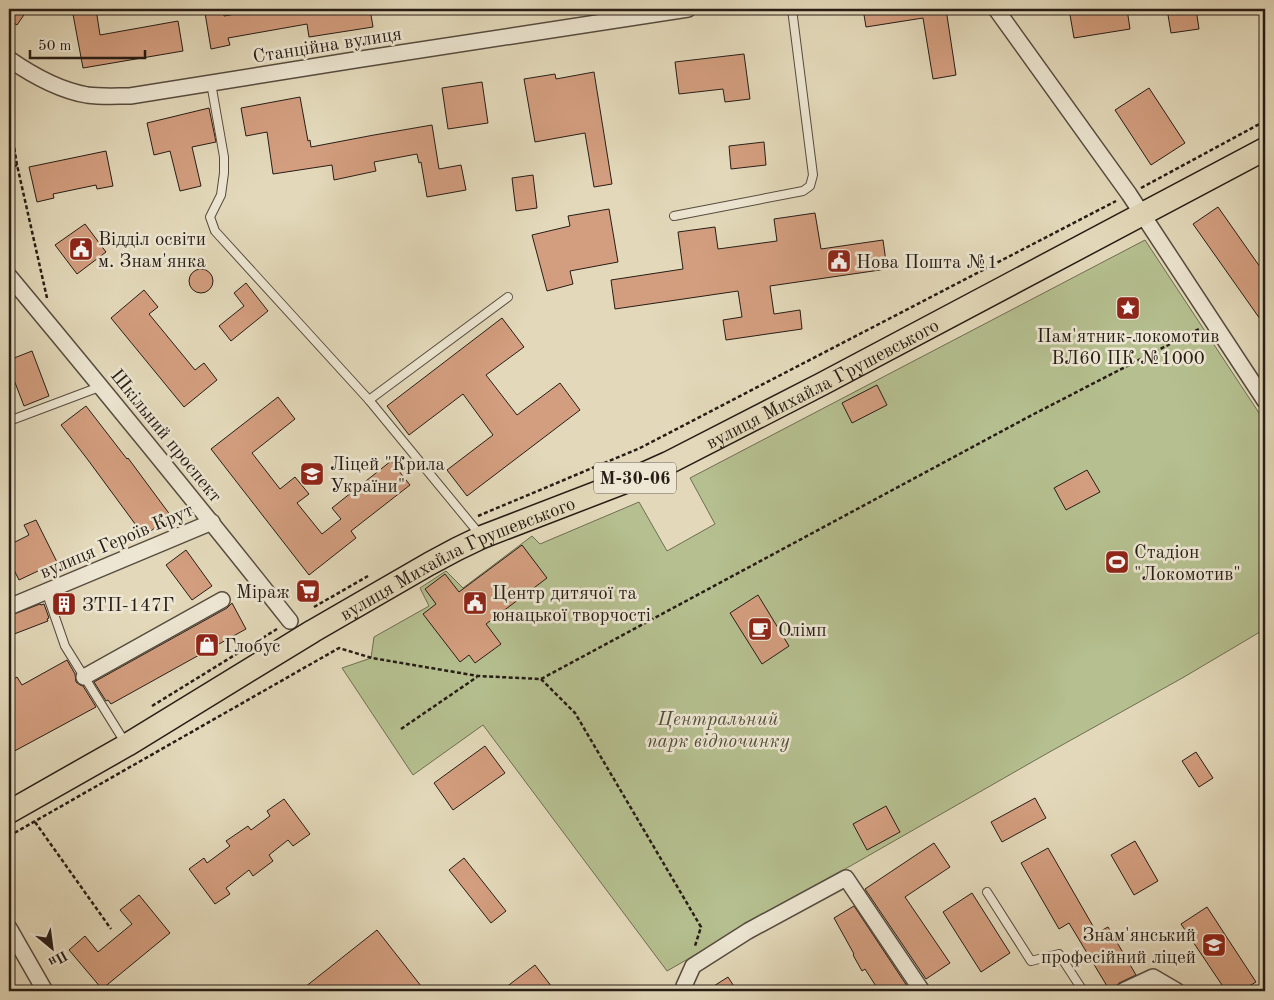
<svg xmlns="http://www.w3.org/2000/svg" width="1274" height="1000" viewBox="0 0 1274 1000" font-family="'Old Standard TT',serif">
	<style>
		.green { fill: #b5bf8f; stroke: #6e6e52 }
		.building { fill: #d39e7f; stroke: #271d16 }
		.lines { fill: none; stroke-linecap: round; stroke-linejoin: round }
		.lane-casing { stroke: #564c3f; stroke-width: 10 }
		.street-casing { stroke: #564c3f; stroke-width: 18 }
		.primary-casing { stroke: #271d16; stroke-width: 25 }
		.path { stroke: #271d16; stroke-width: 2.5; stroke-dasharray: 4 2.5; stroke-linecap: butt }
		.lane { stroke: #ede6d2; stroke-width: 8 }
		.street { stroke: #ede6d2; stroke-width: 15 }
		.primary { stroke: #e3d9ba; stroke-width: 22 }
		.labels { text-anchor: middle; stroke-width: 5; stroke-linejoin: round; paint-order: stroke }
		.shield { fill: #ede6d2; stroke: #62594e; stroke-width: 1 }
		.shield-label { font-size: 18px; font-weight: bold; fill: #271d16 }
		.street-label { font-size: 19px; fill: #271d16; stroke: #ede6d2 }
		.poi-label { font-size: 19px; fill: #271d16; stroke: #ede6d2; text-anchor: start }
		.park-label { font-size: 19px; font-style: italic; fill: #524e3a; stroke: #ede6d2 }
	</style>
	<rect width="100%" height="100%" fill="#e3d9ba"/>
	<filter id="stains"><feTurbulence type="fractalNoise" baseFrequency=".004" numOctaves="4"/><feColorMatrix values="0 0 0 0 .2 0 0 0 0 .09 0 0 0 0 .02 0 0 0 .5 -.17"/></filter>
	<radialGradient id="worn" r=".72"><stop offset=".6" stop-color="#630" stop-opacity="0"/><stop offset="1" stop-color="#630" stop-opacity=".3"/></radialGradient>
	<!-- green -->
	<polygon class="green" points="1145,240 1265,422 1265,629 1184,677 1046,754 667,971 483,725 413,775 342,668 371,658 374,637 429,606 420,588 446,571 463,588 532,536 540,544 639,502 667,551 715,524 690,478"/>
	<!-- building -->
	<g class="building">
		<polygon points="9,9 28,9 17,25 9,20"/>
		<polygon points="72,9 96,9 100,35 178,21 183,51 83,68"/>
		<polygon points="223,9 224,16 265,9 287,9 287,12 311,9 370,9 373,27 309,37 307,24 228,38 230,45 211,49 205,13"/>
		<polygon points="863,9 946,9 956,75 933,79 923,18 866,27"/>
		<polygon points="1069,9 1127,9 1130,29 1074,38"/>
		<polygon points="1167,9 1196,9 1199,29 1171,33"/>
		<polygon points="744,54 750,99 725,102 723,89 679,94 675,62"/>
		<polygon points="594,72 612,184 594,187 585,133 535,142 524,79 555,74 556,79"/>
		<polygon points="482,82 488,123 448,129 442,88"/>
		<polygon points="1149,88 1185,143 1151,165 1115,110"/>
		<polygon points="300,97 308,141 310,140 311,147 374,135 432,125 439,169 461,165 466,190 427,197 421,162 419,163 417,154 374,162 376,171 334,180 332,165 273,174 267,132 246,136 241,108"/>
		<polygon points="209,108 216,142 192,147 201,186 180,191 170,151 154,155 147,123"/>
		<polygon points="764,142 766,165 731,169 729,146"/>
		<polygon points="106,151 113,186 97,189 96,185 53,194 54,198 37,202 29,167"/>
		<polygon points="533,175 537,208 516,211 512,178"/>
		<polygon points="1218,207 1265,274 1265,326 1193,224"/>
		<polygon points="609,209 618,262 570,271 573,284 547,291 532,235 570,226 568,216"/>
		<polygon points="815,213 821,249 883,240 887,269 770,286 774,314 800,310 802,329 726,340 723,320 742,317 738,291 615,309 611,280 683,269 678,232 715,227 718,249 777,241 774,219"/>
		<polygon points="85,224 106,252 77,274 55,245"/>
		<circle cx="201" cy="281" r="12"/>
		<polygon points="246,283 268,311 231,341 219,326 244,306 234,293"/>
		<polygon points="144,290 158,307 149,314 195,370 204,363 217,380 184,407 111,318"/>
		<polygon points="502,318 524,347 486,375 517,415 560,383 580,410 467,496 447,470 493,435 463,394 409,435 387,406"/>
		<polygon points="32,351 49,396 24,406 9,367 9,360"/>
		<polygon points="877,385 887,405 852,423 842,403"/>
		<polygon points="278,397 295,419 252,453 280,489 295,477 309,494 297,503 322,534 341,519 332,508 391,461 410,485 351,531 356,538 309,575 211,449"/>
		<polygon points="86,406 127,459 128,458 171,516 144,536 88,460 61,425"/>
		<polygon points="1087,470 1100,492 1066,510 1054,488"/>
		<polygon points="36,520 57,562 19,580 9,560 9,545 29,535 24,525"/>
		<polygon points="522,545 547,578 486,624 501,644 475,663 469,655 460,662 423,614 436,604 425,589 445,574 459,592"/>
		<polygon points="186,550 212,586 192,600 166,565"/>
		<polygon points="66,594 72,609 60,614 55,599"/>
		<polygon points="758,595 789,646 762,664 730,613"/>
		<polygon points="232,603 246,629 111,704 108,700 106,701 94,682 227,608"/>
		<polygon points="40,604 41,605 44,604 49,618 47,619 48,621 9,636 9,616"/>
		<polygon points="67,660 75,674 76,682 80,685 83,686 96,707 9,754 9,682 17,677 22,685"/>
		<polygon points="485,746 505,773 453,810 434,783"/>
		<polygon points="1196,752 1213,778 1199,787 1182,761"/>
		<polygon points="1035,798 1046,818 1002,842 991,822"/>
		<polygon points="284,799 310,834 293,846 288,840 269,855 273,861 253,876 249,870 226,888 230,894 215,904 189,869 204,858 207,863 230,846 226,841 248,826 251,830 270,816 267,811"/>
		<polygon points="886,806 900,832 867,850 853,824"/>
		<polygon points="1135,841 1158,881 1134,895 1111,855"/>
		<polygon points="934,843 950,867 905,897 950,963 926,979 865,889"/>
		<polygon points="1048,848 1097,933 1108,927 1136,975 1119,983 1114,989 1110,991 1069,923 1059,929 1021,863"/>
		<polygon points="464,858 506,911 491,923 449,870"/>
		<polygon points="972,893 1010,953 981,972 943,912"/>
		<polygon points="139,895 170,933 102,989 69,950 85,936 98,952 132,924 120,910"/>
		<polygon points="854,906 909,989 905,991 879,991 865,969 862,971 853,955 854,954 834,918"/>
		<polygon points="1207,907 1256,982 1241,991 1226,991 1181,924"/>
		<polygon points="377,930 425,991 300,991"/>
		<polygon points="535,965 555,991 501,991"/>
		<polygon points="728,977 737,991 706,991"/>
	</g>
	<g class="lines">
		<defs>
			<g id="lane">
				<polyline points="211,83 224,157 224,173 221,195 210,217 215,231 369,400 481,536"/>
				<polyline points="674,216 803,191 810,186 813,175 792,9"/>
				<polyline points="369,400 508,297"/>
				<polyline points="9,421 102,386"/>
				<polyline points="46,591 65,646 126,744"/>
				<polyline points="987,892 1031,961 1059,954 1083,991"/>
			</g>
			<g id="street">
				<polyline points="996,9 1129,194 1265,401"/>
				<path d="M9,59C32,75 58,90 87,95C101,97 116,96 130,96L355,60L688,9"/>
				<path d="M9,276C104,390 198,505 290,621"/>
				<polyline points="9,607 212,522"/>
				<polyline points="84,677 222,600"/>
				<polyline points="9,928 45,991"/>
				<polyline points="688,991 684,986 693,966 748,931 846,878 922,991"/>
				<polyline points="1123,991 1153,977 1177,991"/>
			</g>
			<g id="primary">
				<path id="s1" d="M9,812L127,745L313,631L429,564L457,549L482,537L630,480L668,463L822,384L1265,149"/>
			</g>
		</defs>
		<!-- lane casing -->
		<use href="#lane" class="lane-casing"/>
		<!-- street casing -->
		<use href="#street" class="street-casing"/>
		<!-- primary casing -->
		<use href="#primary" class="primary-casing"/>
		<!-- path -->
		<g class="path">
			<polyline points="9,116 17,165 47,298"/>
			<polyline points="9,169 17,165"/>
			<polyline points="1141,188 1265,121"/>
			<polyline points="478,516 640,448 1116,201"/>
			<polyline points="314,607 368,576"/>
			<polyline points="541,679 575,713 701,927 695,946"/>
			<polyline points="152,706 277,629"/>
			<polyline points="401,729 477,677"/>
			<polyline points="35,822 111,929"/>
			<polyline points="9,836 339,648 372,658 478,676 541,679 1032,415 1199,329"/>
		</g>
		<!-- lane -->
		<use href="#lane" class="lane"/>
		<!-- street -->
		<use href="#street" class="street"/>
		<!-- primary -->
		<use href="#primary" class="primary"/>
	</g>
	<!-- icons -->
	<defs>
		<symbol id="civic-square" viewBox="-11 -11 22 22"><rect x="-9" y="-9" width="18" height="18" rx="4" fill="#8f2418" stroke="#ede6d2"/><path d="M-.6-6.5H3V-4.5H.6V-3L4-1V1h2V6H-6V1h2V-1L-.6-3ZM-1.2 2.5V6h2.4V2.5Z" fill="#fff"/></symbol>
		<symbol id="sight-square" viewBox="-11 -11 22 22"><rect x="-9" y="-9" width="18" height="18" rx="4" fill="#8f2418" stroke="#ede6d2"/><path d="M0-6L1.8-2.2L6-1.7L2.9 1.2L3.7 5.4L0 3.3L-3.7 5.4L-2.9 1.2L-6-1.7L-1.8-2.2Z" fill="#fff"/></symbol>
		<symbol id="school-square" viewBox="-11 -11 22 22"><rect x="-9" y="-9" width="18" height="18" rx="4" fill="#8f2418" stroke="#ede6d2"/><path d="M0-5L7-2L0 1L-7-2ZM-4 1L0 2.5L4 1V4Q0 6-4 4Z" fill="#fff"/></symbol>
		<symbol id="stadium-square" viewBox="-11 -11 22 22"><rect x="-9" y="-9" width="18" height="18" rx="4" fill="#8f2418" stroke="#ede6d2"/><path d="M0-5a6.5 5 0 1 0 0 10a6.5 5 0 1 0 0-10ZM-3.5-1.8h7v3.6h-7Z" fill="#fff"/></symbol>
		<symbol id="supermarket-square" viewBox="-11 -11 22 22"><rect x="-9" y="-9" width="18" height="18" rx="4" fill="#8f2418" stroke="#ede6d2"/><path d="M-6-5.5h2.5l.6 2H6L4.5 2H-2.5L-4.4-4H-6ZM-1.5 3.2a1.3 1.3 0 1 0 .1 0ZM3 3.2a1.3 1.3 0 1 0 .1 0Z" fill="#fff"/></symbol>
		<symbol id="building-square" viewBox="-11 -11 22 22"><rect x="-9" y="-9" width="18" height="18" rx="4" fill="#8f2418" stroke="#ede6d2"/><path d="M-4-6H4V6H1V3H-1V6H-4ZM-2.5-4.3h1.7v1.8h-1.7ZM.8-4.3h1.7v1.8H.8ZM-2.5-1h1.7V.8h-1.7ZM.8-1h1.7V.8H.8Z" fill="#fff"/></symbol>
		<symbol id="cafe-square" viewBox="-11 -11 22 22"><rect x="-9" y="-9" width="18" height="18" rx="4" fill="#8f2418" stroke="#ede6d2"/><path d="M-5.5-4.5H6V0H3Q3 3.5 0 3.5H-2.5Q-5.5 3.5-5.5 0ZM3-3.2v2h1.7v-2ZM-6 4.5H4V6H-6Z" fill="#fff"/></symbol>
		<symbol id="shop-square" viewBox="-11 -11 22 22"><rect x="-9" y="-9" width="18" height="18" rx="4" fill="#8f2418" stroke="#ede6d2"/><path d="M-5-2.5h2.3a2.7 3.5 0 0 1 5.4 0H5L5.5 6h-11ZM-1.5-2.5h3a1.5 2.3 0 0 0-3 0Z" fill="#fff"/></symbol>
		<symbol id="university-square" viewBox="-11 -11 22 22"><rect x="-9" y="-9" width="18" height="18" rx="4" fill="#8f2418" stroke="#ede6d2"/><path d="M0-5L7-2L0 1L-7-2ZM-4 1L0 2.5L4 1V4Q0 6-4 4Z" fill="#fff"/></symbol>
	</defs>
	<g fill-rule="evenodd">
		<use href="#civic-square" x="67" y="235" width="28" height="28"/>
		<use href="#civic-square" x="825" y="247" width="28" height="28"/>
		<use href="#sight-square" x="1114" y="294" width="28" height="28"/>
		<use href="#school-square" x="298" y="460" width="28" height="28"/>
		<use href="#stadium-square" x="1103" y="548" width="28" height="28"/>
		<use href="#supermarket-square" x="294" y="577" width="28" height="28"/>
		<use href="#civic-square" x="461" y="589" width="28" height="28"/>
		<use href="#building-square" x="50" y="590" width="28" height="28"/>
		<use href="#cafe-square" x="746" y="615" width="28" height="28"/>
		<use href="#shop-square" x="193" y="631" width="28" height="28"/>
		<use href="#university-square" x="1200" y="931" width="28" height="28"/>
	</g>
	<g class="labels">
		<!-- shield labels -->
		<rect class="shield" x="594" y="462.5" width="82" height="31" rx="4"/>
		<g class="shield-label">
			<text x="635" y="484">М-30-06</text>
		</g>
		<!-- street labels -->
		<g class="street-label">
			<text transform="translate(327 44) rotate(-9)" y="7">Станційна вулиця</text>
			<text dy="7" stroke="none"><textPath href="#s1" startOffset="921">вулиця Михайла Грушевського</textPath></text>
			<text transform="translate(167 435) rotate(51)" y="7">Шкільний проспект</text>
			<text transform="translate(116 540) rotate(-23)" y="7">вулиця Героїв Крут</text>
			<text dy="7" stroke="none"><textPath href="#s1" startOffset="516">вулиця Михайла Грушевського</textPath></text>
		</g>
		<!-- poi labels -->
		<g class="poi-label">
			<text x="98" y="245">Відділ освіти<tspan x="98" dy="22">м. Знам'янка</tspan></text>
			<text x="856" y="268">Нова Пошта №1</text>
			<text x="1128" y="342" text-anchor="middle">Пам'ятник-локомотив<tspan x="1128" dy="22">ВЛ60 ПК №1000</tspan></text>
			<text x="330" y="470">Ліцей "Крила<tspan x="330" dy="22">України"</tspan></text>
			<text x="1134" y="558">Стадіон<tspan x="1134" dy="22">"Локомотив"</tspan></text>
			<text x="290" y="598" text-anchor="end">Міраж</text>
			<text x="492" y="599">Центр дитячої та<tspan x="492" dy="22">юнацької творчості</tspan></text>
			<text x="82" y="611">ЗТП-147Г</text>
			<text x="778" y="636">Олімп</text>
			<text x="224" y="652">Глобус</text>
			<text x="1196" y="941" text-anchor="end">Знам'янський<tspan x="1196" dy="22">професійний ліцей</tspan></text>
		</g>
		<!-- park labels -->
		<g class="park-label">
			<text x="718" y="725">Центральний<tspan x="718" dy="22">парк відпочинку</tspan></text>
		</g>
	</g>
	<!-- margin -->
	<rect width="1274" height="1000" fill="none" stroke="#e3d9ba" stroke-width="30"/>
	<rect x="10" y="10" width="1254" height="980" fill="none" stroke="#271d16" stroke-width="2.5"/>
	<rect x="15" y="15" width="1244" height="970" fill="none" stroke="#271d16"/>
	<!-- north arrow -->
	<g transform="translate(52 948) rotate(151)" stroke="#ede6d2" stroke-width="4" paint-order="stroke">
	<path d="M0-4L9 19L0 12L-9 19Z" fill="#271d16"/>
	<text y="-8" font-size="14" font-weight="bold" text-anchor="middle" fill="#271d16">Пн</text>
	</g>
	<!-- scale -->
	<path d="M30 50v8h115v-8" fill="none" stroke="#271d16" stroke-width="2.5"/>
	<text x="38" y="50" font-size="15" fill="#271d16" stroke="#ede6d2" stroke-width="4" paint-order="stroke">50 m</text>
	<rect width="100%" height="100%" filter="url(#stains)"/>
	<rect width="100%" height="100%" fill="url(#worn)"/>
</svg>
